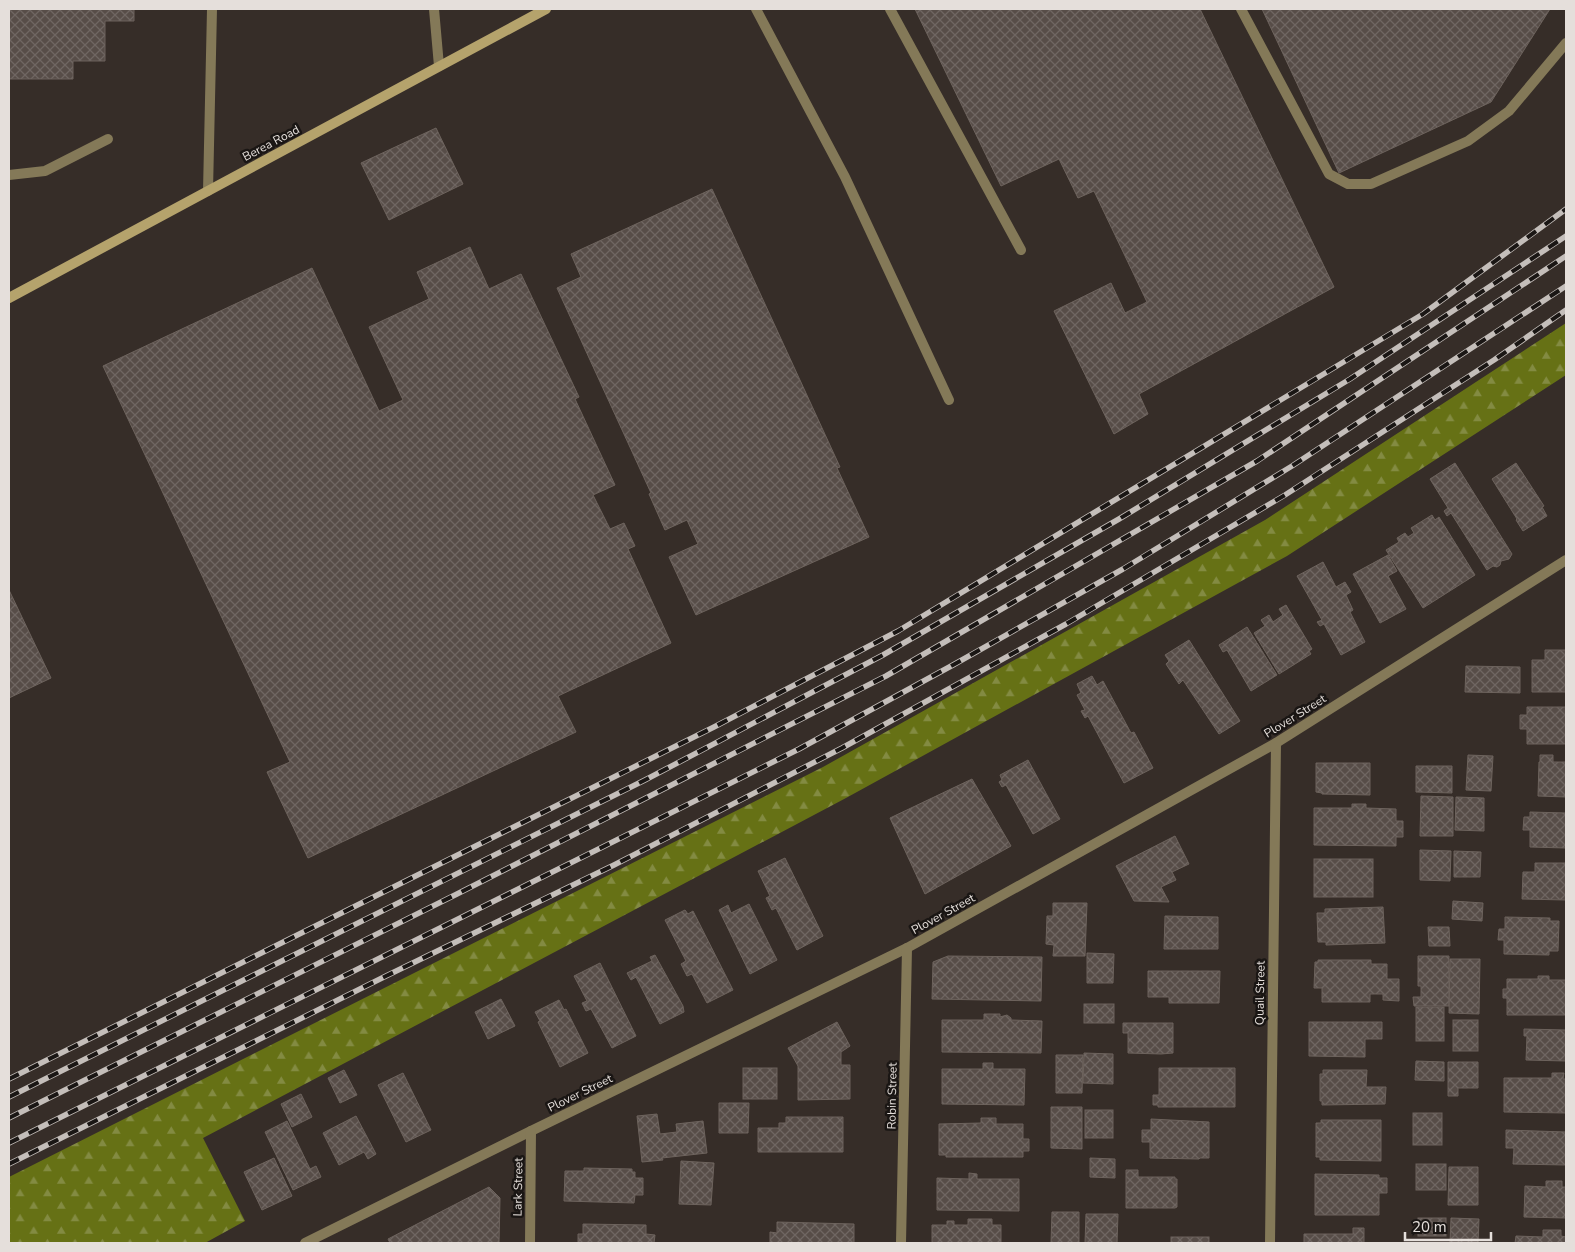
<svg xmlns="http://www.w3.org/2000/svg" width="1575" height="1252" viewBox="0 0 1575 1252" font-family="'Nunito Sans',sans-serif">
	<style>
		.forest { fill: url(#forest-firs) }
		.building { fill: url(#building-cross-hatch); stroke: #6d635d }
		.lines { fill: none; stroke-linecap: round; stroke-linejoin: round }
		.service { stroke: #847958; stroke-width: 10 }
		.minor { stroke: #847958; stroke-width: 10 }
		.secondary { stroke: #b5a36c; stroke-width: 10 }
		.rail-casing { stroke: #c4beba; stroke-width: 5.5 }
		.rail { stroke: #1a1614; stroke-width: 4; stroke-dasharray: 11; stroke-linecap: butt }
		.labels { text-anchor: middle; stroke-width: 5; stroke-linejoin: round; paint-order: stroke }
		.street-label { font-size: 12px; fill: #e5dfdb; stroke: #1a1614 }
	</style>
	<defs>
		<pattern id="forest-firs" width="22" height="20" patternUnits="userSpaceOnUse" patternTransform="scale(1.25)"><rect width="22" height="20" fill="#667115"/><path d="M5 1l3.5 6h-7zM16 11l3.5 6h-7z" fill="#838b42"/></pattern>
		<pattern id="building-cross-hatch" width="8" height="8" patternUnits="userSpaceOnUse" patternTransform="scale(1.25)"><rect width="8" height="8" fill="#574d48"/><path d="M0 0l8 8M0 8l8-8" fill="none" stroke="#6f6662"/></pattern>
	</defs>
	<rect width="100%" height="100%" fill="#362d28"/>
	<!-- forest -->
	<polygon class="forest" points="1566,323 1566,375 1287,556 846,798 203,1138 245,1221 205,1243 9,1243 9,1177 823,767 1265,520"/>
	<!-- building -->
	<g class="building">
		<polygon points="9,9 134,9 134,21 105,21 105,61 73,61 73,79 9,79"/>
		<polygon points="915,9 1200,9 1334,287 1139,394 1148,414 1114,434 1054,311 1111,283 1125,313 1147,302 1094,191 1078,198 1059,159 1001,186"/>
		<polygon points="1262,9 1550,9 1491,102 1339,173"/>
		<polygon points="436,128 463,184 389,220 361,163"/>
		<polygon points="712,189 840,467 837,468 869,537 696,615 669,557 698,544 687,520 665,530 649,494 651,493 557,288 581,277 571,254"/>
		<polygon points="470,247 489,289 521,274 579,397 575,399 615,485 593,495 610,529 624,523 635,546 628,549 671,643 558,696 576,732 308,858 267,772 290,762 103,366 312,268 379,411 403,400 369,327 429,299 417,272"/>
		<polygon points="1455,463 1512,554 1509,559 1501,561 1500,565 1497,567 1493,566 1487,570 1451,513 1447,516 1444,511 1448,508 1430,479"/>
		<polygon points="1516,463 1544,506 1542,507 1547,516 1523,531 1516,520 1517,519 1492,479"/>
		<polygon points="1432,515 1435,520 1439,517 1475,575 1423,608 1386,550 1399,542 1397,538 1405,533 1408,537 1414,533 1411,528"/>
		<polygon points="1388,555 1397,571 1388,576 1406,609 1380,623 1353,574"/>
		<polygon points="1323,562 1336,587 1345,582 1351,592 1346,595 1353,610 1350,612 1365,642 1341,655 1324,624 1320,626 1317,622 1322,620 1297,576"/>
		<polygon points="9,590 51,678 9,698"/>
		<polygon points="1286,605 1312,649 1309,651 1311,654 1279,674 1254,633 1265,626 1261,620 1269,615 1273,622 1283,615 1279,609"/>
		<polygon points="1247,627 1277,675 1251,691 1227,650 1223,652 1219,645"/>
		<polygon points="1189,640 1240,721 1219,734 1183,680 1179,684 1166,664 1169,661 1165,655"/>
		<polygon points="1545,650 1566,650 1566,692 1532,692 1532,660 1545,660"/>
		<polygon points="1466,666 1520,667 1520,693 1465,692"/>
		<polygon points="1092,676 1097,685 1103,681 1131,733 1134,732 1153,768 1124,783 1088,716 1085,718 1081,711 1085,710 1077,695 1081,693 1077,684"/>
		<polygon points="1527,707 1566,707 1566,744 1527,744 1527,729 1520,729 1520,715 1527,715"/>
		<polygon points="1468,755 1493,756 1491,791 1466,790"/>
		<polygon points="1540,755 1553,755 1553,762 1566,762 1566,797 1538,796 1539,762 1540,762"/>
		<polygon points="1028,760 1060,819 1033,834 1006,785 1002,787 999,782 1002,780 1000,775"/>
		<polygon points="1316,763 1370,763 1370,795 1322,794 1322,793 1316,792"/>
		<polygon points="1416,766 1452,766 1452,793 1416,792"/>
		<polygon points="972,779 1011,846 925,894 890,818"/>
		<polygon points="1421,796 1453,797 1453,836 1420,836"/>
		<polygon points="1456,797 1484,798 1484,831 1455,830"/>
		<polygon points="1352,804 1366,804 1366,808 1396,809 1396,821 1403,821 1403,837 1396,837 1396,846 1314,845 1314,808 1352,808"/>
		<polygon points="1530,812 1566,813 1566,848 1530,847 1530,830 1523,830 1524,817 1530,817"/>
		<polygon points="1175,836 1189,864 1172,872 1176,880 1161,887 1169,902 1134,901 1116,866"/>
		<polygon points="1420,850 1451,851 1450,881 1420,880"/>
		<polygon points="1454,851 1481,852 1480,877 1454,877"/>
		<polygon points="785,858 823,936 797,950 776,908 772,910 766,898 770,896 758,871"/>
		<rect x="1314" y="859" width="59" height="38"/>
		<polygon points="1535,863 1566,863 1566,900 1522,899 1523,872 1535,872"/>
		<polygon points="1453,901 1483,903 1482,921 1452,919"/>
		<polygon points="1053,903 1087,903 1085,956 1053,956 1054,945 1046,944 1047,916 1053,916"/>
		<polygon points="749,904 777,960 750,974 719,910 728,905 731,913"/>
		<polygon points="1383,907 1385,943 1326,945 1326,942 1318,942 1317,913 1325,913 1325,909"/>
		<polygon points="685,910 688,914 693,911 733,990 707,1003 692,974 687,976 681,964 686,961 665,920"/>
		<polygon points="1165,916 1218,917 1218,949 1164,949"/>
		<polygon points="1505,917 1550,918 1550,921 1559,921 1558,951 1549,951 1549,955 1504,954 1504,940 1498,940 1499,929 1505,929"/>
		<polygon points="1428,927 1449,927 1450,946 1429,946"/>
		<polygon points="1087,953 1114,954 1113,983 1087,983"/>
		<polygon points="655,955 683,1006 684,1012 660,1024 636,977 631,980 627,973 652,961 650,957"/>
		<polygon points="948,956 1042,957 1041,1001 932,999 933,962"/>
		<polygon points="1418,956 1449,956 1449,1006 1414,1006 1413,997 1421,997 1421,986 1418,986"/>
		<polygon points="1450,959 1480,959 1479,1014 1449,1013"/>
		<polygon points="1318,960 1371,960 1371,964 1387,964 1387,979 1399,979 1399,1001 1383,1000 1383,994 1370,994 1370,1002 1322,1002 1322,988 1314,988 1315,962 1318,962"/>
		<polygon points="600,963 636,1036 612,1048 591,1009 586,1011 582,1003 587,1001 574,976"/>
		<polygon points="1148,971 1220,971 1219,1003 1169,1003 1169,997 1148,997"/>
		<polygon points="1538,976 1549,976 1549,980 1566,980 1566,1015 1507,1015 1507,998 1503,998 1503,989 1507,989 1507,979 1538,979"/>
		<polygon points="501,999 515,1026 488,1039 475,1012"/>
		<polygon points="559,1000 564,1010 566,1009 588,1053 560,1067 538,1022 540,1021 535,1012"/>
		<rect x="1084" y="1004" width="30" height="19"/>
		<rect x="1416" y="1007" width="28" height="34"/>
		<polygon points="984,1014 1000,1014 1000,1017 1007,1015 1011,1018 1011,1020 1042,1021 1041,1053 942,1052 942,1020 984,1020"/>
		<rect x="1453" y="1020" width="25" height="31"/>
		<polygon points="837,1022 850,1046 841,1052 841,1065 850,1065 850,1099 798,1100 798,1066 788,1048"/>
		<polygon points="1309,1022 1382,1022 1382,1039 1365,1039 1365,1057 1309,1056"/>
		<polygon points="1123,1023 1173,1023 1173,1053 1161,1054 1128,1053 1128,1033 1123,1033"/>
		<polygon points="1524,1029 1566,1030 1566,1061 1526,1060 1527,1036 1524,1036"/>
		<polygon points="1084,1053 1113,1054 1113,1084 1083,1083"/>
		<polygon points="1056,1055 1083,1055 1082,1093 1056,1093"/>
		<polygon points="1416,1061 1444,1062 1444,1081 1415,1080"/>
		<polygon points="1448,1062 1478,1062 1478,1088 1458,1088 1458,1096 1448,1096"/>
		<polygon points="983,1063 993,1063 993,1069 1025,1069 1024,1105 942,1104 942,1069 983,1069"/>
		<rect x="743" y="1068" width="34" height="31"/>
		<polygon points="1159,1068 1235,1068 1235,1107 1158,1107 1158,1105 1153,1105 1153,1095 1159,1095"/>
		<polygon points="344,1070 357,1095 340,1103 328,1078"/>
		<polygon points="1323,1070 1367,1070 1366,1087 1386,1087 1385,1104 1322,1105 1322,1101 1320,1101 1320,1074 1323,1074"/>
		<polygon points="403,1073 431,1130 406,1142 378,1085"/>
		<polygon points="1552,1073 1564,1073 1563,1079 1566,1079 1566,1113 1504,1112 1504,1078 1552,1078"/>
		<polygon points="301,1094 312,1117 292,1127 281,1104"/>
		<polygon points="719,1103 749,1103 748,1133 719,1133"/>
		<polygon points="1051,1107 1082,1107 1082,1149 1051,1148"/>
		<rect x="1085" y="1110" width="28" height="28"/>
		<rect x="1413" y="1113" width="29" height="32"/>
		<polygon points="657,1114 660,1134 677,1132 676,1124 703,1121 707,1153 662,1158 663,1160 642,1162 637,1116"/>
		<polygon points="356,1116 376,1154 368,1159 364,1152 339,1165 323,1133"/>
		<polygon points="786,1117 843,1117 843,1152 758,1152 758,1128 779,1128 779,1123 786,1123"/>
		<polygon points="981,1118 996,1118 996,1124 1023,1124 1023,1139 1029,1139 1029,1151 1023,1151 1023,1157 946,1157 946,1155 939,1155 939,1124 981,1123"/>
		<polygon points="1151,1119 1209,1122 1209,1158 1200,1158 1199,1159 1150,1158 1150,1142 1142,1142 1142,1130 1151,1130"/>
		<polygon points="1321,1120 1381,1120 1381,1161 1320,1160 1320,1157 1316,1157 1316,1123 1321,1123"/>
		<polygon points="287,1121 310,1169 316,1166 321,1177 293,1190 265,1132"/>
		<polygon points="1506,1130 1566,1132 1566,1165 1513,1164 1514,1148 1506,1148"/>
		<polygon points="274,1158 292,1196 262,1210 244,1172"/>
		<polygon points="1090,1158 1115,1159 1115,1178 1090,1177"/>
		<polygon points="681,1161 714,1163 711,1205 679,1204"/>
		<rect x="1416" y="1164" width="30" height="26"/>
		<polygon points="1449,1167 1478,1167 1478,1205 1448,1205"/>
		<polygon points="584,1168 632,1169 632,1172 635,1172 635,1178 643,1178 643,1195 635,1195 634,1203 564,1201 565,1171 584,1171"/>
		<polygon points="1126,1170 1138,1170 1138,1177 1175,1177 1175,1179 1177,1179 1177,1207 1175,1208 1126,1208"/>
		<polygon points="969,1173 977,1174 977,1179 1019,1179 1019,1211 937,1210 937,1178 969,1179"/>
		<polygon points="1315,1174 1379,1175 1379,1178 1387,1178 1387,1193 1379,1193 1379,1215 1315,1215"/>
		<polygon points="1546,1181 1562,1181 1562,1187 1566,1187 1566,1218 1524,1217 1525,1186 1546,1187"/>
		<polygon points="489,1187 500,1198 499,1243 390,1243 388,1239"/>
		<polygon points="1052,1212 1079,1212 1079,1243 1051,1243"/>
		<polygon points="1086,1214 1118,1214 1117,1243 1085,1243"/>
		<rect x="1418" y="1218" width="28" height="18"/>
		<polygon points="1451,1218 1479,1219 1478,1243 1450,1243"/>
		<polygon points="968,1219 992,1219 992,1225 1001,1225 1001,1243 932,1243 932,1225 947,1225 947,1221 954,1221 954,1225 968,1225"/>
		<polygon points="777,1222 854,1224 854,1243 770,1243 770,1232 777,1233"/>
		<polygon points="583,1224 646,1225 646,1234 655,1235 654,1243 578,1243 578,1234 583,1234"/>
		<polygon points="1353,1228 1364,1228 1364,1243 1304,1243 1304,1234 1353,1234"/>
		<polygon points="1543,1230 1561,1230 1561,1236 1566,1237 1566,1243 1515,1243 1516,1236 1543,1237"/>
		<rect x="1171" y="1237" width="38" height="6"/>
	</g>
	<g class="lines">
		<!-- service -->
		<g class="service">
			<polyline points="434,9 439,66"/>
			<polyline points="756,9 845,177 949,400"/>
			<polyline points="890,9 1021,250"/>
			<polyline points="1241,9 1329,174 1348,184 1371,184 1468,141 1509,111 1566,43"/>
			<polyline points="9,175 45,171 108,139"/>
			<polyline points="208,191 212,9"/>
		</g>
		<!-- minor -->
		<g class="minor">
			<polyline points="305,1243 531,1131 907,948 1276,743 1566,560"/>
			<polyline points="530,1243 531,1131"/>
			<polyline points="901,1243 907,948"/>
			<polyline points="1270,1243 1276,743"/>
		</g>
		<!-- secondary -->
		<polyline class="secondary" points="9,298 546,9"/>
		<defs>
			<g id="rail">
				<polyline points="9,1079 714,727 898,631 1423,314 1566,209"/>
				<polyline points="9,1097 645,780 883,655 1119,519 1350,379 1566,236"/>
				<polyline points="9,1118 457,894 886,676 1257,461 1566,256"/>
				<polyline points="9,1143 799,749 953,665 1123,569 1292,466 1566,286"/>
				<polyline points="9,1164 386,976 614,865 842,748 1066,624 1285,495 1494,360 1566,310"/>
			</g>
		</defs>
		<!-- rail casing -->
		<use href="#rail" class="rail-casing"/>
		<!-- rail -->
		<use href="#rail" class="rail"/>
	</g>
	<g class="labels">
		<!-- street labels -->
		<g class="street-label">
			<text transform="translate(271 143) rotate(-28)" y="4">Berea Road</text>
			<text transform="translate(1295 716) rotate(-32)" y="4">Plover Street</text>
			<text transform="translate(943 914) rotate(-29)" y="4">Plover Street</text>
			<text transform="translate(1260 993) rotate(-89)" y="4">Quail Street</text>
			<text transform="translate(580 1093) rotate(-26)" y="4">Plover Street</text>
			<text transform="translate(892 1096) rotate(-89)" y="4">Robin Street</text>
			<text transform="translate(518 1187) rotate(-89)" y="4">Lark Street</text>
		</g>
	</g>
	<!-- border -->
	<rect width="1575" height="1252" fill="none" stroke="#e5dfdb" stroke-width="20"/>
	<!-- scale -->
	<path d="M1405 1232v8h86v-8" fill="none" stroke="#e5dfdb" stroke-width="2.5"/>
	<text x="1412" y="1232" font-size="15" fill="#e5dfdb" stroke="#1a1614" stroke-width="4" paint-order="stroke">20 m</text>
</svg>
